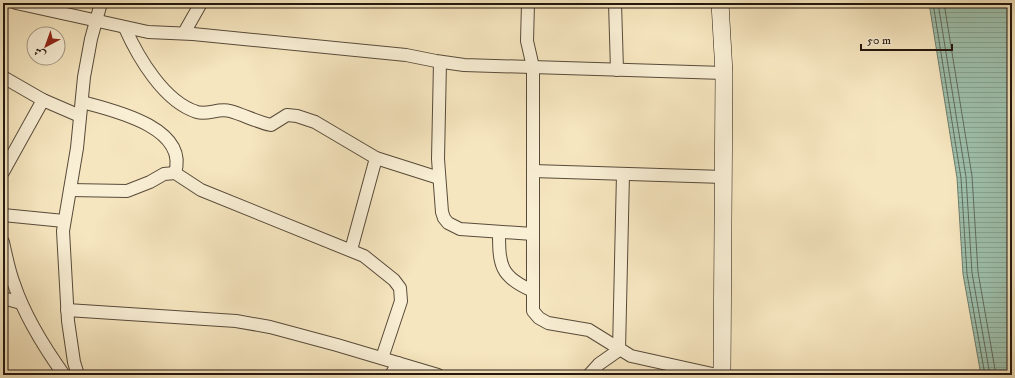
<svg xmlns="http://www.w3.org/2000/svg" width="1015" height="378" viewBox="0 0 1015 378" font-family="'IM FELL DW Pica',Amiri,serif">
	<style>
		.water { fill: url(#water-rules); stroke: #6d7c6d }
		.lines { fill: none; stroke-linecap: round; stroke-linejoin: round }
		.shore { stroke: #616c5d; stroke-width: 1 }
		.street-casing { stroke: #584b3a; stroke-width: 14 }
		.secondary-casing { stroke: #24170e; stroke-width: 18 }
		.street { stroke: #f9efd5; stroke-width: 12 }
		.secondary { stroke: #f9efd5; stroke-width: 17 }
	</style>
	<defs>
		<pattern id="water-rules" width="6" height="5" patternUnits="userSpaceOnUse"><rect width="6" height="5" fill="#9ec0ac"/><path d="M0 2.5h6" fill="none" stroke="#88a493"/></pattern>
	</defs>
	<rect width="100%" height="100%" fill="#f6e6bf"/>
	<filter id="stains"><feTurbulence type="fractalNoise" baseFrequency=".005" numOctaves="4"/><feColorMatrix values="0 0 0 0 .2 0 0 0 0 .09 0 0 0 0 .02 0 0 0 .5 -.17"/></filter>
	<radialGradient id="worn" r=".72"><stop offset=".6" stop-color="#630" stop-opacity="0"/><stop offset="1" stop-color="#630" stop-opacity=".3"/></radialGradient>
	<!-- water -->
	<polygon class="water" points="929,3 1012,3 1012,375 981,375 963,274 957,178"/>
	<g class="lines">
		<!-- shore -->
		<g class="shore">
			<polyline points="933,3 961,178 967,274 985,375"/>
			<polyline points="938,3 966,177 972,273 990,375"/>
			<polyline points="944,3 972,176 978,272 996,375"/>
		</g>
		<defs>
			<g id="street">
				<polyline points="16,3 148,32 193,34 406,55 436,61 464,65 724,73"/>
				<polyline points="528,3 527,41 533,67 533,311 539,318 548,323 589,330 631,356 717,375"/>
				<polyline points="615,3 617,70"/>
				<path d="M125,28C138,57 164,102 197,112C208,115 218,108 230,111C244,115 257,122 271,125L287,115L297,116L315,122L376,158L439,178"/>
				<polyline points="184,33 201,3"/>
				<polyline points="440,62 438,159 442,212 444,218 448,223 460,229 533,234"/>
				<polyline points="3,77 43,100 80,116"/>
				<path d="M82,102C112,110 189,127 175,173"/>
				<polyline points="533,171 724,177"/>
				<polyline points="3,172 43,100"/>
				<polyline points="70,190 127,191 150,182 164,174 175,173 201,190 364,256 394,280 400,288 401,301 382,358"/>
				<polyline points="3,215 64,221"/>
				<path d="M499,232C499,265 500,277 533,291"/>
				<path d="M3,242C6,256 9,271 14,284C25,317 44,347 64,375"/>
				<polyline points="351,250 376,158"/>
				<polyline points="3,298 21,303"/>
				<polyline points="67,310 236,321 270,327 337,345 438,375"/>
				<polyline points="78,375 74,362 68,321 63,231 77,148 84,77 91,39 101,3"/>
				<polyline points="391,375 398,363"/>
				<polyline points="589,375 599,364 619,350 623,174"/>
			</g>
			<polyline id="secondary" points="720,3 724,73 722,375"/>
		</defs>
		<!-- street casing -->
		<use href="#street" class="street-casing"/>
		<!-- secondary casing -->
		<use href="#secondary" class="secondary-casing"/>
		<!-- street -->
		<use href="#street" class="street"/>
		<!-- secondary -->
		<use href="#secondary" class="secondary"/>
	</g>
	<!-- margin -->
	<rect width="1015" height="378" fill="none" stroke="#f6e6bf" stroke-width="16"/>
	<rect x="4" y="4" width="1007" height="370" fill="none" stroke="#24170e" stroke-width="2"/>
	<rect x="8" y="8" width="999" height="362" fill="none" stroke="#24170e"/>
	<!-- north arrow -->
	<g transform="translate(46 46) rotate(221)"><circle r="19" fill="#f9efd5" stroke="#a49985"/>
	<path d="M0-3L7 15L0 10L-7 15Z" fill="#8f2418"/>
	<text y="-6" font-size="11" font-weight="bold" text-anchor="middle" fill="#24170e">ش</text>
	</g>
	<!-- scale -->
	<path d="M861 44v6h91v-6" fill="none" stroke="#24170e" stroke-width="2"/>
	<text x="867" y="44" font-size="12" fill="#24170e" stroke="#f9efd5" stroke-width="3" paint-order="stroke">50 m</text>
	<rect width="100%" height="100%" filter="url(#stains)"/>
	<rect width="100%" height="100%" fill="url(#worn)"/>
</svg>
